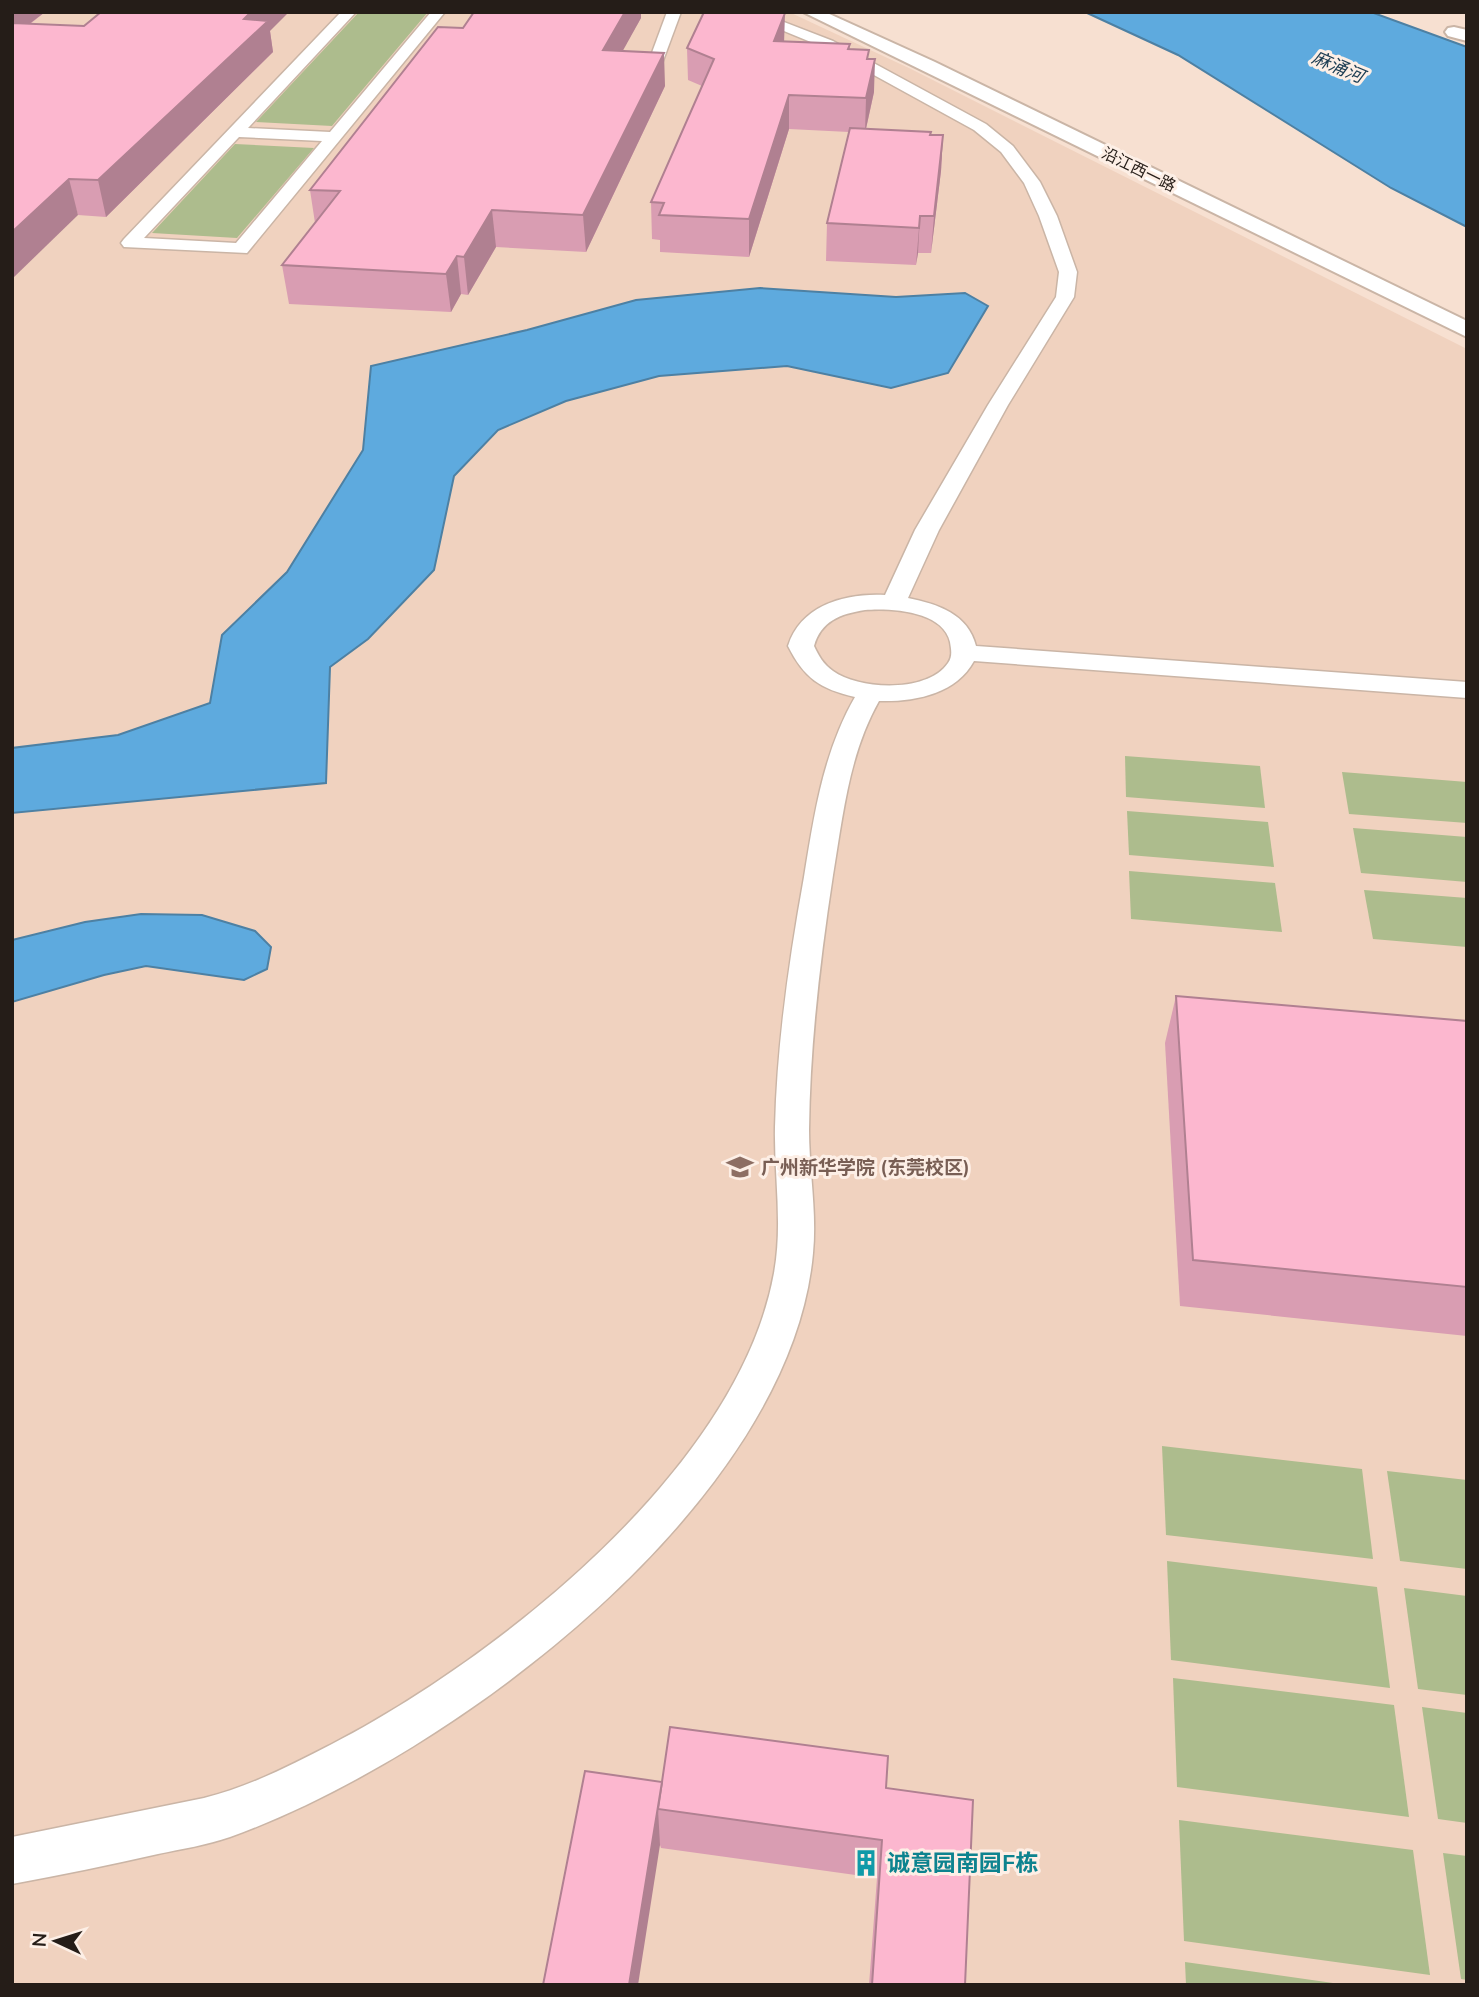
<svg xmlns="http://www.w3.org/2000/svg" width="1479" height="1997" viewBox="0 0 1479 1997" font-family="Mulish,'Noto Sans SC',sans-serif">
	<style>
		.built { fill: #f0d2bf }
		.green { fill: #adbc8d }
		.water { fill: #5eaade; stroke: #4d80a3; stroke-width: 2 }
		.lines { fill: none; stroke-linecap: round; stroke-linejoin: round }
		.street-casing { stroke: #cab5a6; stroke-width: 3 }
		.secondary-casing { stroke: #cab5a6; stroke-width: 4 }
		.street { fill: #fff; fill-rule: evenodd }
		.secondary { fill: #fff; fill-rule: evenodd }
		.wall { fill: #d99db2 }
		.shaded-wall { fill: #b08091 }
		.building { fill: #fcb7cf; stroke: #b08091; stroke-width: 2 }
		.labels { text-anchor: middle; stroke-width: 6; stroke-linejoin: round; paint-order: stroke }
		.far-street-label { font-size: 16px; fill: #251d18; stroke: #fdefe6 }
		.far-water-label { font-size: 18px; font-style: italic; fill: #1b3c52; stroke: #fdefe6 }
		.education-label { font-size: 19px; font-weight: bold; fill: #785e54; stroke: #fdefe6; text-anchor: start }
		.near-culture-label { font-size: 23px; font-weight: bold; fill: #0d838f; stroke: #fdefe6; text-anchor: start }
	</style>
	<rect width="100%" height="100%" fill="#f7e0d1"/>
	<!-- built -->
	<polygon class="built" points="12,12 789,12 911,69 1467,349 1467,1985 12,1985"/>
	<!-- green -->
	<g class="green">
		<polygon points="359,12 428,12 332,126 256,122"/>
		<polygon points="235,144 314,148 237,238 152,233"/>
		<polygon points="1125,756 1260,766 1265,808 1126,797"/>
		<polygon points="1342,772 1467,782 1467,823 1349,814"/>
		<polygon points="1127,811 1268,822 1274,867 1129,855"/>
		<polygon points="1353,828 1467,837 1467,882 1361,873"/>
		<polygon points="1129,871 1275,883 1282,932 1131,919"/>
		<polygon points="1364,890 1467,898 1467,947 1373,939"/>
		<polygon points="1162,1446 1362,1469 1373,1559 1166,1535"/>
		<polygon points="1387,1471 1467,1480 1467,1569 1400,1561"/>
		<polygon points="1167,1561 1377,1587 1390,1688 1171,1660"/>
		<polygon points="1404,1588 1467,1596 1467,1695 1418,1689"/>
		<polygon points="1173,1678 1394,1705 1409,1817 1177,1787"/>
		<polygon points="1422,1707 1467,1713 1467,1823 1438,1819"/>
		<polygon points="1179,1820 1413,1850 1430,1975 1184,1941"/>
		<polygon points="1443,1853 1467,1856 1467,1980 1461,1979"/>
		<polygon points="1185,1962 1347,1985 1186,1985"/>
	</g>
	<!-- water -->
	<g class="water">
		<polygon points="1085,12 1371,12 1467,47 1467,227 1391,188 1178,55"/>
		<polygon points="760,288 896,297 965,293 988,306 948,373 891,388 787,366 659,376 566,401 498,430 454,476 434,570 368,639 330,667 326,783 12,813 12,748 118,735 210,703 222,635 287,572 363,450 371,366 527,330 636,300"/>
		<polygon points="141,914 202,915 255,931 271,947 267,969 244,980 146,966 104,975 12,1002 12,940 85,922"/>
	</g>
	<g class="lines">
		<defs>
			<g id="street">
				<path d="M341,12H356L248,128L330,132L431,12H445L247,253L124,247L121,243L124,239ZM239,137L322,141L236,243L144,238Z"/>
				<polygon points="667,12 681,12 657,77 655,80 645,80 643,77"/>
				<path d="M738,12H758L833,41L986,124L1013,146L1040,182L1057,216L1077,272L1074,297L1008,405L939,530L908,598C938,604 968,614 976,646L1467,682V698L974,661C956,694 915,702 879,701C849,754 843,815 833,875C820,960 810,1044 809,1130C809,1171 817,1212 813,1253C791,1504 450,1758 230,1837C207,1845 182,1849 158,1854C110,1865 61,1875 12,1884V1837L204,1798C249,1787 291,1765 332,1744C499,1657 739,1468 774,1273C783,1224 774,1176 775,1127C777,1043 789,960 804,877C814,815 823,753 855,697C820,689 804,678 788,646C801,605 845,593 885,595L915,530L988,405L1056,297L1059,272L1039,216L1024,183L1001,152L974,130L823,47ZM865,610C891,608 943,611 950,642C951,649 953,656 948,663C928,693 859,690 833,671C823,664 819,656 814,646C821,621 840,614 865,610Z"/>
			</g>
			<g id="secondary">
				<polygon points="803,12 825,12 935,62 1467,321 1467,337"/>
				<polygon points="1454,27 1467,30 1467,41 1448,36 1445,32 1448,28"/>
			</g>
		</defs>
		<!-- street casing -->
		<use href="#street" class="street-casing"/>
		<!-- secondary casing -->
		<use href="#secondary" class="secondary-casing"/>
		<!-- street -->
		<use href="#street" class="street"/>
		<!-- secondary -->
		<use href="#secondary" class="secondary"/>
	</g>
	<!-- wall -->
	<g class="wall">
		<polygon points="12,12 45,12 30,24 270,31 273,52 106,217 78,215"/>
		<polygon points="641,18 622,51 665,86 586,252 496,247 468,295 461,294 451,312 289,304 282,265 315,223 310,190 463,28"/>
		<polygon points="784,41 850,44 850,50 869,59 874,92 866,129 943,135 941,171 931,253 918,253 916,265 826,261 827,223 849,132 789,129 749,257 660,252 660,240 652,239 651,202 702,86 688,80 687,48"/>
		<polygon points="1176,996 1467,1021 1467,1336 1180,1306 1165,1043"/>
		<polygon points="662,1782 886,1788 965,1985 869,1985 877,1878 661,1848 660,1845 543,1985"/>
	</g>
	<!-- shaded-wall -->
	<g class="shaded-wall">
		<polygon points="12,12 45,12 12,37"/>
		<polygon points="251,12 289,12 270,31 273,52 106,217 98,180"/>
		<polygon points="625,12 641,12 641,18 605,83 603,50"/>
		<polygon points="785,13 784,44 774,41"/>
		<polygon points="664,53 665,86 586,252 583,215"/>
		<polygon points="875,59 874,92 865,133 866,98"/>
		<polygon points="789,95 789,129 749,257 749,219"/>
		<polygon points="943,135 941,171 931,253 934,216"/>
		<polygon points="69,179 78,215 12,279 12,232"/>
		<polygon points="492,210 496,247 468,295 464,257"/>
		<polygon points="920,216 918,253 916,265 919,228"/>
		<polygon points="457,256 461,294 451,312 446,274"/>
		<polygon points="658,1809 660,1845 638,1985 629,1985"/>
	</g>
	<!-- building -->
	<g class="building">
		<polygon points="101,12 251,12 244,19 268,21 98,180 69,179 12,232 12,23 84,26"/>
		<polygon points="474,12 625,12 603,50 664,53 583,215 492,210 464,257 457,256 446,274 282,265 340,191 310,190 438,27 463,28"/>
		<polygon points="704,12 785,13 774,41 850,44 848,49 869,50 867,59 875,59 866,98 789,95 749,219 659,215 664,203 651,202 714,59 687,48"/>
		<polygon points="850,128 931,132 930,135 943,135 934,216 920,216 919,228 827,223"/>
		<polygon points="1176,996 1467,1021 1467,1287 1193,1260"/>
		<polygon points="670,1727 888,1756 886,1788 973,1800 965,1985 872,1985 882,1840 658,1809"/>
		<polygon points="585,1771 662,1782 629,1985 543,1985"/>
	</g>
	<!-- icons -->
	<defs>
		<symbol id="university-bare" viewBox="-9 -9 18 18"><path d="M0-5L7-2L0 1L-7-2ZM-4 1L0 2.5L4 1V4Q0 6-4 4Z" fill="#8d6e63" stroke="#fdefe6" stroke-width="2.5" paint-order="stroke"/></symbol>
		<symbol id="building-bare" viewBox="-9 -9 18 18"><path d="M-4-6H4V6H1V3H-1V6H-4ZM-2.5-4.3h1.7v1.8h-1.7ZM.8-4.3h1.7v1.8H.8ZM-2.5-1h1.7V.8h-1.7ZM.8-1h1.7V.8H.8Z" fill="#0f9aa8" stroke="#fdefe6" stroke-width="2.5" paint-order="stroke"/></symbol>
	</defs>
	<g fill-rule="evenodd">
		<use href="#university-bare" x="721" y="1148" width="38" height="38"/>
		<use href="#building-bare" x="847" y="1844" width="38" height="38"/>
	</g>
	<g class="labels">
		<!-- far-street labels -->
		<g class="far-street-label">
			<text transform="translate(1139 169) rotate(26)" y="6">沿江西一路</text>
		</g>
		<!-- far-water labels -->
		<g class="far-water-label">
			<text transform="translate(1338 67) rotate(23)" y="6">麻涌河</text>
		</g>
		<!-- education labels -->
		<g class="education-label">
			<text x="761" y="1174">广州新华学院 (东莞校区)</text>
		</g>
		<!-- near-culture labels -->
		<g class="near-culture-label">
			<text x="887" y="1871">诚意园南园F栋</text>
		</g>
	</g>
	<!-- border -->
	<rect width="1479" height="1997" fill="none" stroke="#251d18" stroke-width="28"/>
	<!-- north arrow -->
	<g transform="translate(56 1941) rotate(274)" stroke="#fdefe6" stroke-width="5" paint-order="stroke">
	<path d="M0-5L12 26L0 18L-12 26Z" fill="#251d18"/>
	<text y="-10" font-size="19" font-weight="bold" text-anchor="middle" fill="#251d18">N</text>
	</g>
</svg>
